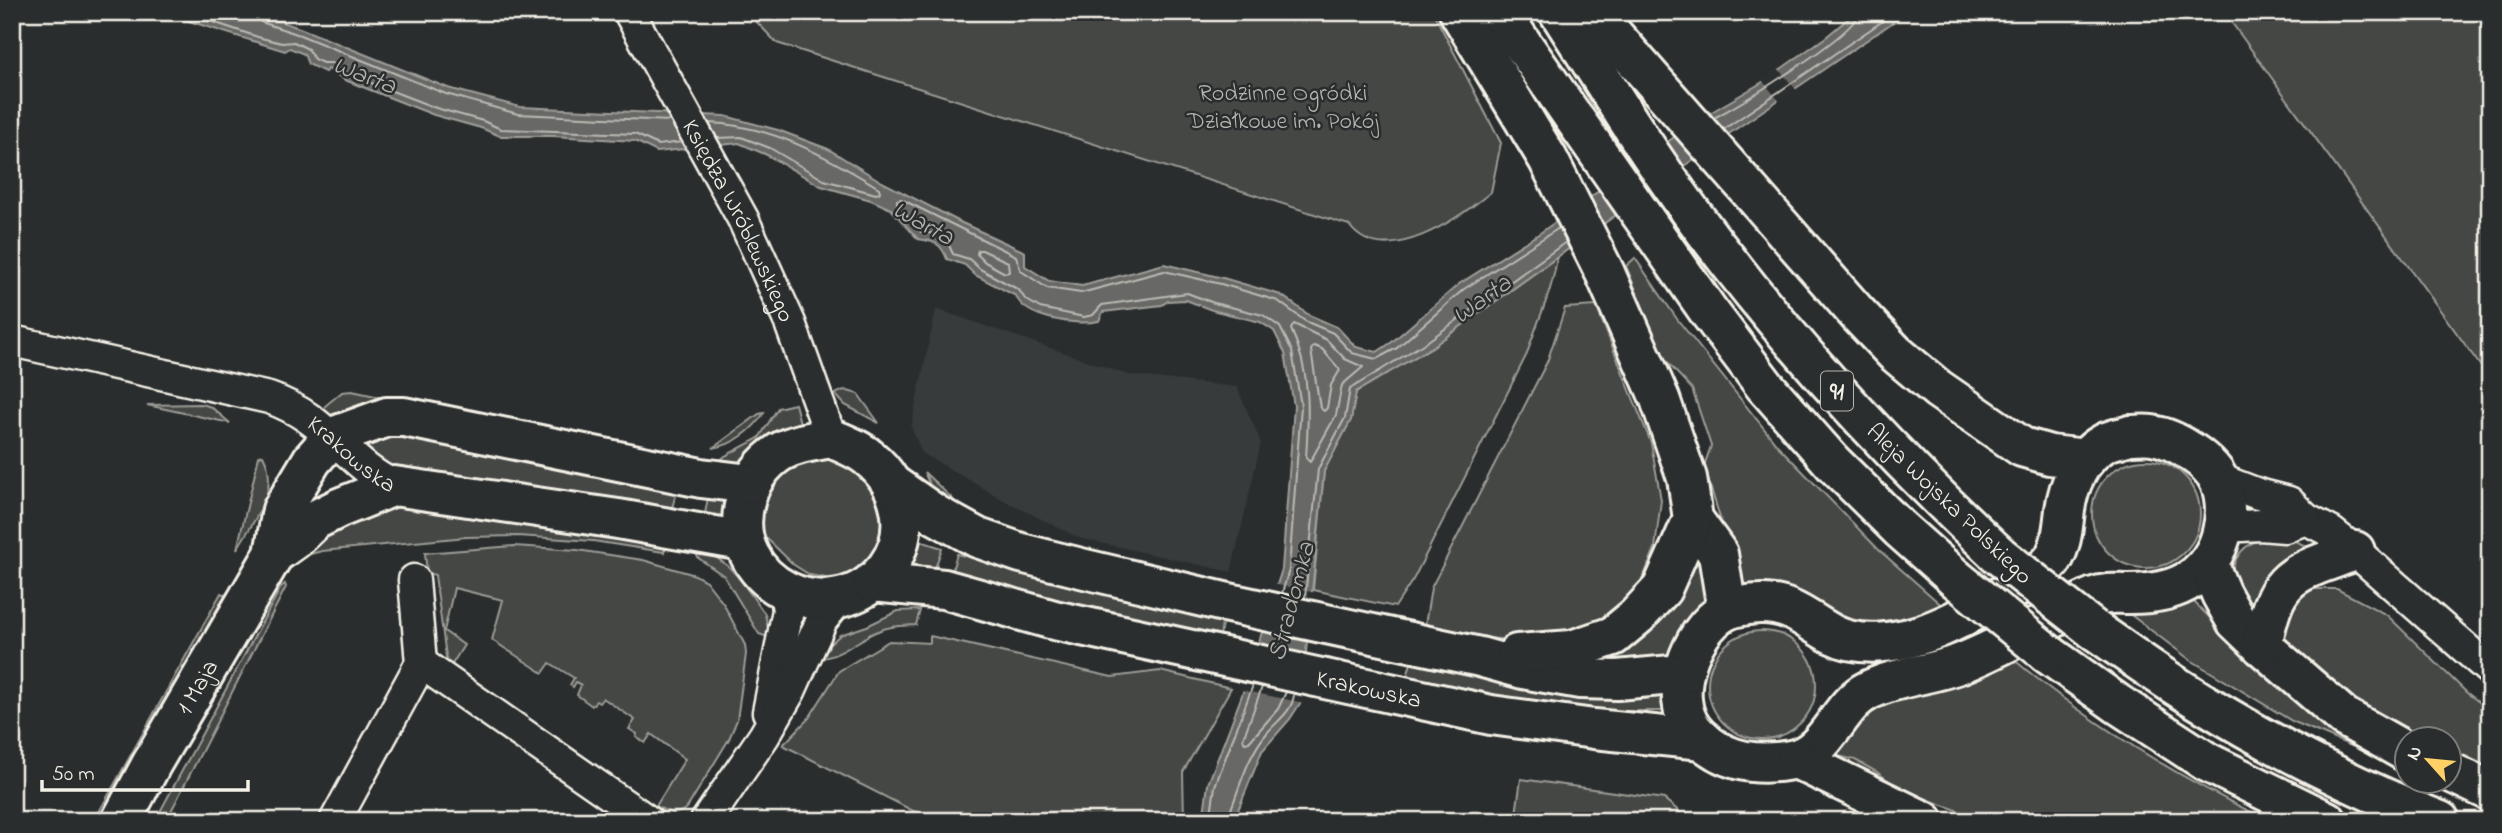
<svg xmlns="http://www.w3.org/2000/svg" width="2502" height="833" viewBox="0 0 2502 833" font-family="'Indie Flower',sans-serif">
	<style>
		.built { fill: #373a3a }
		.green { fill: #444645; stroke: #9c9c96; stroke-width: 2 }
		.water { fill: #676866; stroke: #9f9f9a; stroke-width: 2 }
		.pier { fill: #2a2d2e }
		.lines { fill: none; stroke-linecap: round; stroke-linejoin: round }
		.shore { stroke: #bcbab4; stroke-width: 2 }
		.minor-casing { stroke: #f4f1e8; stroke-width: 35 }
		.major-casing { stroke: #f4f1e8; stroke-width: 44 }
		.minor { stroke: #2a2d2e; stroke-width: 30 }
		.major { stroke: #2a2d2e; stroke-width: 38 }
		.major-bridge-casing { stroke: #f4f1e8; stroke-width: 44; stroke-linecap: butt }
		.major-bridge { stroke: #2a2d2e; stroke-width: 38 }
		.labels { text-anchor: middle; stroke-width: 5; stroke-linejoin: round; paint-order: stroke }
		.shield { fill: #2a2d2e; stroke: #b7b6b0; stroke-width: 2 }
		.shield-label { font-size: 23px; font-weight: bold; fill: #f4f1e8 }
		.park-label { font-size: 24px; fill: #b6b5af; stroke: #2a2d2e }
		.street-label { font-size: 24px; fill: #f4f1e8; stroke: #2a2d2e }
		.water-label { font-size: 26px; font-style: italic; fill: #b5b3ae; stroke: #2a2d2e }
	</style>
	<rect width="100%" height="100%" fill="#2a2d2e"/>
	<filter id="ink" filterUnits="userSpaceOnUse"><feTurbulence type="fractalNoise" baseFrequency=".0143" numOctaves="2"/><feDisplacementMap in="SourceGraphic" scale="14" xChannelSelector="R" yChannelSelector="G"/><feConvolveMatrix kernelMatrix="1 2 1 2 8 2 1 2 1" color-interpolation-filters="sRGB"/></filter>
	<g filter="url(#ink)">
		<!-- built -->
		<polygon class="built" points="936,309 1129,375 1237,387 1261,443 1231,572 1079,538 1009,503 922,453 911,427"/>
		<!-- green -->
		<g class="green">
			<path d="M747,12H1433L1501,143L1491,192C1459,218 1383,272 1349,225L777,43Z"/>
			<polygon points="2224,12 2490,12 2490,379"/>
			<path d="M1557,257C1553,291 1537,321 1527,354L1414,578L1395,607L1313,590L1324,471L1351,420L1356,392L1432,347Z"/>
			<polygon points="1635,258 1677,319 1778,446 1879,550 1947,610 1880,628 1844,622 1743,592 1704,466 1711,446 1692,389 1664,359 1626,266"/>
			<polygon points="1596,306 1651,443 1661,500 1655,548 1641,583 1613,614 1588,626 1554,636 1513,640 1474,637 1425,625 1431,588 1547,362 1565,308"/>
			<polygon points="844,390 858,394 879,423 845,405 835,394"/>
			<polygon points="352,391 403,402 335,420 324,409 325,406 342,392"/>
			<polygon points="202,404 211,407 230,423 147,405"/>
			<polygon points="795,404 800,423 799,428 736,463 717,463 725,456 759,438 778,408"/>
			<path d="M764,413C753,430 734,445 713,448L759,414Z"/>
			<polygon points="402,430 678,487 671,511 403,471 376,461 356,443"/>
			<path d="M263,455C281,489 254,520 237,549L259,456Z"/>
			<path d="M823,459L840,461L871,484L883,511V527L880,543L871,560L858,571L831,579L810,575L794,565L760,532C759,523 758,513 759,504C761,475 799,460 823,459Z"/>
			<circle cx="2146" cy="514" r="54"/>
			<polygon points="924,472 957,503 953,517 933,492"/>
			<polygon points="709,492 729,492 724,521 704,519"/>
			<polygon points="415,507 666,544 664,552 593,541 518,536 466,537 322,551 303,556 324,531 389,508"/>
			<path d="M1695,530C1699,547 1708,572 1708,588C1707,613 1672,660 1648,667C1635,670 1594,668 1578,668Z"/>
			<path d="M2267,538H2288L2318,551L2251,620L2229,581C2234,557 2242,543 2267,538Z"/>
			<polygon points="917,540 942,548 933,574 912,572 907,561"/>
			<path d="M514,546L577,550L643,560L695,575L706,581L723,603L745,645L746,654L737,720L729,739L687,808C674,817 669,813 656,806L685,759L651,734L645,743L636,737L637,734L629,729L635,720L603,698L599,703L596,701L592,706L577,695L581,685L576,682L573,687L570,685L574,678L550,663L543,673L492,640L503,600L454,588L444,631L464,645L451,666L447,664L435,575L427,573L425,553Z"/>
			<polygon points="698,551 714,556 728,566 739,578 765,614 770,638 759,634 724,576 697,557"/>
			<polygon points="957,554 1124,595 1223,617 1220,637 950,577"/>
			<polygon points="285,584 286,587 166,821 155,821 281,587"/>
			<polygon points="2305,589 2337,589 2387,615 2467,693 2490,710 2490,776 2450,758 2450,738 2411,738 2350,703 2290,652 2281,629 2288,604"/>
			<polygon points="221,593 225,595 101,821 94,821"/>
			<polygon points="2192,600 2284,692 2373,755 2292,721 2189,659 2127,612 2150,614"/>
			<path d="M920,610L916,625C900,626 887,626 873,633C856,642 841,655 823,658L829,645L840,635L867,626L898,611Z"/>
			<circle cx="1762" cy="685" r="54"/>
			<polygon points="930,636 1112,677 1160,671 1231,688 1183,772 1184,821 933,821 783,745 809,718 839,671 889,641 930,643"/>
			<path d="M2012,658C2089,723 2178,777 2269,821H1986L1900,789L1877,772L1855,760L1830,754L1862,711Z"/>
			<polygon points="1412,659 1665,688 1669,711 1589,711 1545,707 1406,681"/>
			<polygon points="1521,779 1664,799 1691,821 1515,821"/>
		</g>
		<!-- water -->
		<path class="water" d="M160,12H254L302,29L448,88L520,107L725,116L778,130L828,149L882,182L962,223L1025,252V266L1049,281L1082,286L1164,264L1223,278L1281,295L1309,315L1337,327L1356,347L1377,352L1392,342L1459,284L1540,233L1698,120L1761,83L1826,37L1856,12H1908L1733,131L1432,347L1356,392L1351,420L1324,471L1301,702L1290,719L1262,751L1236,815V821H1203L1208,784L1242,695L1282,569L1294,406L1285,353L1274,331L1260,322L1212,310L1186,300L1168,301L1162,305L1103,312L1099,321C1077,326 1025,319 1016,296L975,275L965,265L947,259C941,243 934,241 918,239L891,209L871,200L821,186L767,155L739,143L657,152L635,141L553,136H500L481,128L434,115L345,80L328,69L325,72L308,64L304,54L290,48L285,51Z"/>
		<!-- pier -->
		<g class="pier">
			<polygon points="1777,67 1798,92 1781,103 1761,79"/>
			<polygon points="1273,584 1316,593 1311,637 1260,627"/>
			<polygon points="1254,647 1309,659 1304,703 1241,690"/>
		</g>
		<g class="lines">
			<!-- shore -->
			<g class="shore">
				<polyline points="183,12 261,38 282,43 294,42 308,49 314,59 323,63 332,63 348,74 436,108 483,121 501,129 635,134 658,145 682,142"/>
				<polyline points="256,12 257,18 261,22 300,35 446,94 518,114 670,121"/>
				<path d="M1714,118C1738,105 1857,34 1859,12"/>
				<path d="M709,123C771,125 828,157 879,188L880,192L876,194L824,180L770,148L741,137L718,138"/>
				<polyline points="1724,129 1896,12"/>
				<polygon points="982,250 1008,262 1009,272 1005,273 985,262 977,254 978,250"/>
				<path d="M1294,324L1327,340L1345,359L1363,367L1342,385L1336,415L1310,462L1306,458C1309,412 1311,372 1291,329Z"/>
				<polygon points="1314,346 1322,349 1340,370 1331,385 1327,408 1324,411 1320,408 1311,350"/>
				<polyline points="1282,593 1289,570 1301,406 1292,351 1280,327 1263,315 1214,303 1187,293 1102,305 1093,315 1084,317 1040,308 1025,299 1019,290 980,269 969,259 953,254 947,241 936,234 921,232 897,205 897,200 901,199 1016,256 1021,271 1047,288 1081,293 1164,271 1221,284 1278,301 1305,321 1333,333 1352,353 1376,359 1397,348 1464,289 1559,228"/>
				<polyline points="1305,598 1318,469 1345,418 1350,389 1428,341 1566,242"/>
				<polyline points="1262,687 1243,739 1245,743 1249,742 1278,709 1286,692"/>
				<polyline points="1210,821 1215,786 1253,685"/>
				<path d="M1230,821V812C1240,786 1248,755 1267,733C1277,721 1293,711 1294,694"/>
			</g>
			<defs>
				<g id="minor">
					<path id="s1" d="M629,12L743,219L790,323L831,438"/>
					<path id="s2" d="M12,341L269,398C313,413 332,440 366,468C375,475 385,481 394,486"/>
					<polyline points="2219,479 2258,494 2289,502 2306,519 2331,532 2355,551 2490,670"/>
					<polyline points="2224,527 2260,525 2285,527 2306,519"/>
					<polyline points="421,663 648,821"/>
					<polyline points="768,712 788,610 785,592"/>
					<polyline points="335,821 421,663 414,580"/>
					<polyline points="706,821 764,736 790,691 822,620 839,599"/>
				</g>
				<g id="major">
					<polyline points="1459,12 1548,159 1605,273 1660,399 1687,478 1693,519 1718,554 1727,610"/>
					<polyline points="1500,12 1709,312 1765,386 1833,463 1900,529 1955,578"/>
					<path d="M1559,12C1602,79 1644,148 1691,212C1782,337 1887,451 2000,556"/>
					<polyline points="1593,12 1857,313 1895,353 1938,389 2022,447 2050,455 2086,459"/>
					<path d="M2130,435C2137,435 2145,434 2152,435C2174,438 2212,461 2220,483C2226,498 2226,516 2222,532C2218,550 2207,568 2191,579C2174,591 2150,594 2129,594C2116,594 2107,592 2094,597C2079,603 2064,613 2050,620C2020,636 1990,652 1959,664C1930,675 1897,676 1869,690C1836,706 1829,753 1791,760C1754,767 1719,761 1694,731C1666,697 1690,631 1725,611C1733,607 1751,604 1760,604C1792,603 1807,621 1832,634C1859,648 1895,643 1923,634C1948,626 2040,579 2053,559C2062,545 2063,526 2065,510C2068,486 2080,457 2103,444C2110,439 2122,438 2130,435Z"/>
					<path d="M831,438C844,444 859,449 869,458C902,484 913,532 887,567C833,638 720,583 746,498C752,478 763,463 780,452C796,443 814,441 831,438Z"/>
					<polyline points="893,485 936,515 978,538 1021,553 1085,569 1224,602 1480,657 1523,669 1580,679 1617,680 1683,674"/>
					<polyline points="274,554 295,539 315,520 339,508 394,486 618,519 743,541"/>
					<polyline points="2208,563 2221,594 2236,621 2262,646 2344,717 2408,753"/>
					<path id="s3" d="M873,582L944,589L1054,620L1491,715L1594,729L1703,740"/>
					<path d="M2093,629C2128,653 2163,679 2200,701C2273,746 2360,790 2440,821"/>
					<path d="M2262,646C2276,573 2290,575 2355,551"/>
					<polyline points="1517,654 1572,650 1613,636 1637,616 1662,589 1693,519"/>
					<polyline points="2048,654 2118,704 2207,762 2327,821"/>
					<polyline points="1796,759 1924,821"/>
					<polyline points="2450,772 2490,791"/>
					<path id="s4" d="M121,821L152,763L274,554L282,510L312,460L332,437L387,417H404L701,478L750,484"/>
				</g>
			</defs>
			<!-- minor casing -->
			<use href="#minor" class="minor-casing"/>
			<!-- major casing -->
			<use href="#major" class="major-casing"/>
			<!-- minor -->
			<use href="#minor" class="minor"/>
			<!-- major -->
			<use href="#major" class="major"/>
			<defs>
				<g id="major-bridge">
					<polyline points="2000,556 2093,629"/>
					<polyline points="1955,578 2048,654"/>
				</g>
			</defs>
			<!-- major-bridge casing -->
			<use href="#major-bridge" class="major-bridge-casing"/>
			<!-- major-bridge -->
			<use href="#major-bridge" class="major-bridge"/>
		</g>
	</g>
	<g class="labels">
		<!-- shield labels -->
		<rect class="shield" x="1821" y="371.5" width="32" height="39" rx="5"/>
		<g class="shield-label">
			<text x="1837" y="399">91</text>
		</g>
		<!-- park labels -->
		<g class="park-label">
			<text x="1283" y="100">Rodzinne Ogródki<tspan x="1283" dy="28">Działkowe im. Pokój</tspan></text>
		</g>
		<!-- street labels -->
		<g class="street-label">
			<text dy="8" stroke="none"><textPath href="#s1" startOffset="236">Księdza Wróblewskiego</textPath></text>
			<text dy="8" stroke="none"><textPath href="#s2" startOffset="364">Krakowska</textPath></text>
			<text transform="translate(1950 503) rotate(44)" y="8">Aleja Wojska Polskiego</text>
			<text dy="8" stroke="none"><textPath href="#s4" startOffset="154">1 Maja</textPath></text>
			<text dy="8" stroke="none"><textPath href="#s3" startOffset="508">Krakowska</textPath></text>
		</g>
		<!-- water labels -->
		<g class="water-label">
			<text transform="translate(365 74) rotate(21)" y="9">Warta</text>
			<text transform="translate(924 222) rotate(29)" y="9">Warta</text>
			<text transform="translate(1481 298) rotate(-36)" y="9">Warta</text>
			<text transform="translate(1290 601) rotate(-75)" y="9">Stradomka</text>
		</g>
	</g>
	<!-- margin -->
	<rect width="2502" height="833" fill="none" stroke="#2a2d2e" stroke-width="42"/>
	<rect x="21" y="21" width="2460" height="791" fill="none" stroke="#f4f1e8" stroke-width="2.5" filter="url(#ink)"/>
	<!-- north arrow -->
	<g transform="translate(2428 760) rotate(297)"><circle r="33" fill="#2a2d2e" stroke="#7b7b78" stroke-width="2"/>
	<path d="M0-5L12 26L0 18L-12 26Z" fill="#ffd166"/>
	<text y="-10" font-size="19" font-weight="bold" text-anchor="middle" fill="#f4f1e8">N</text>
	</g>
	<!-- scale -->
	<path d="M42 780v10h206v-10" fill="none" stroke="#f4f1e8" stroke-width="3.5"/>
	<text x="52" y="780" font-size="21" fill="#f4f1e8" stroke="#2a2d2e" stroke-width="5" paint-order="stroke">50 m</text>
</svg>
